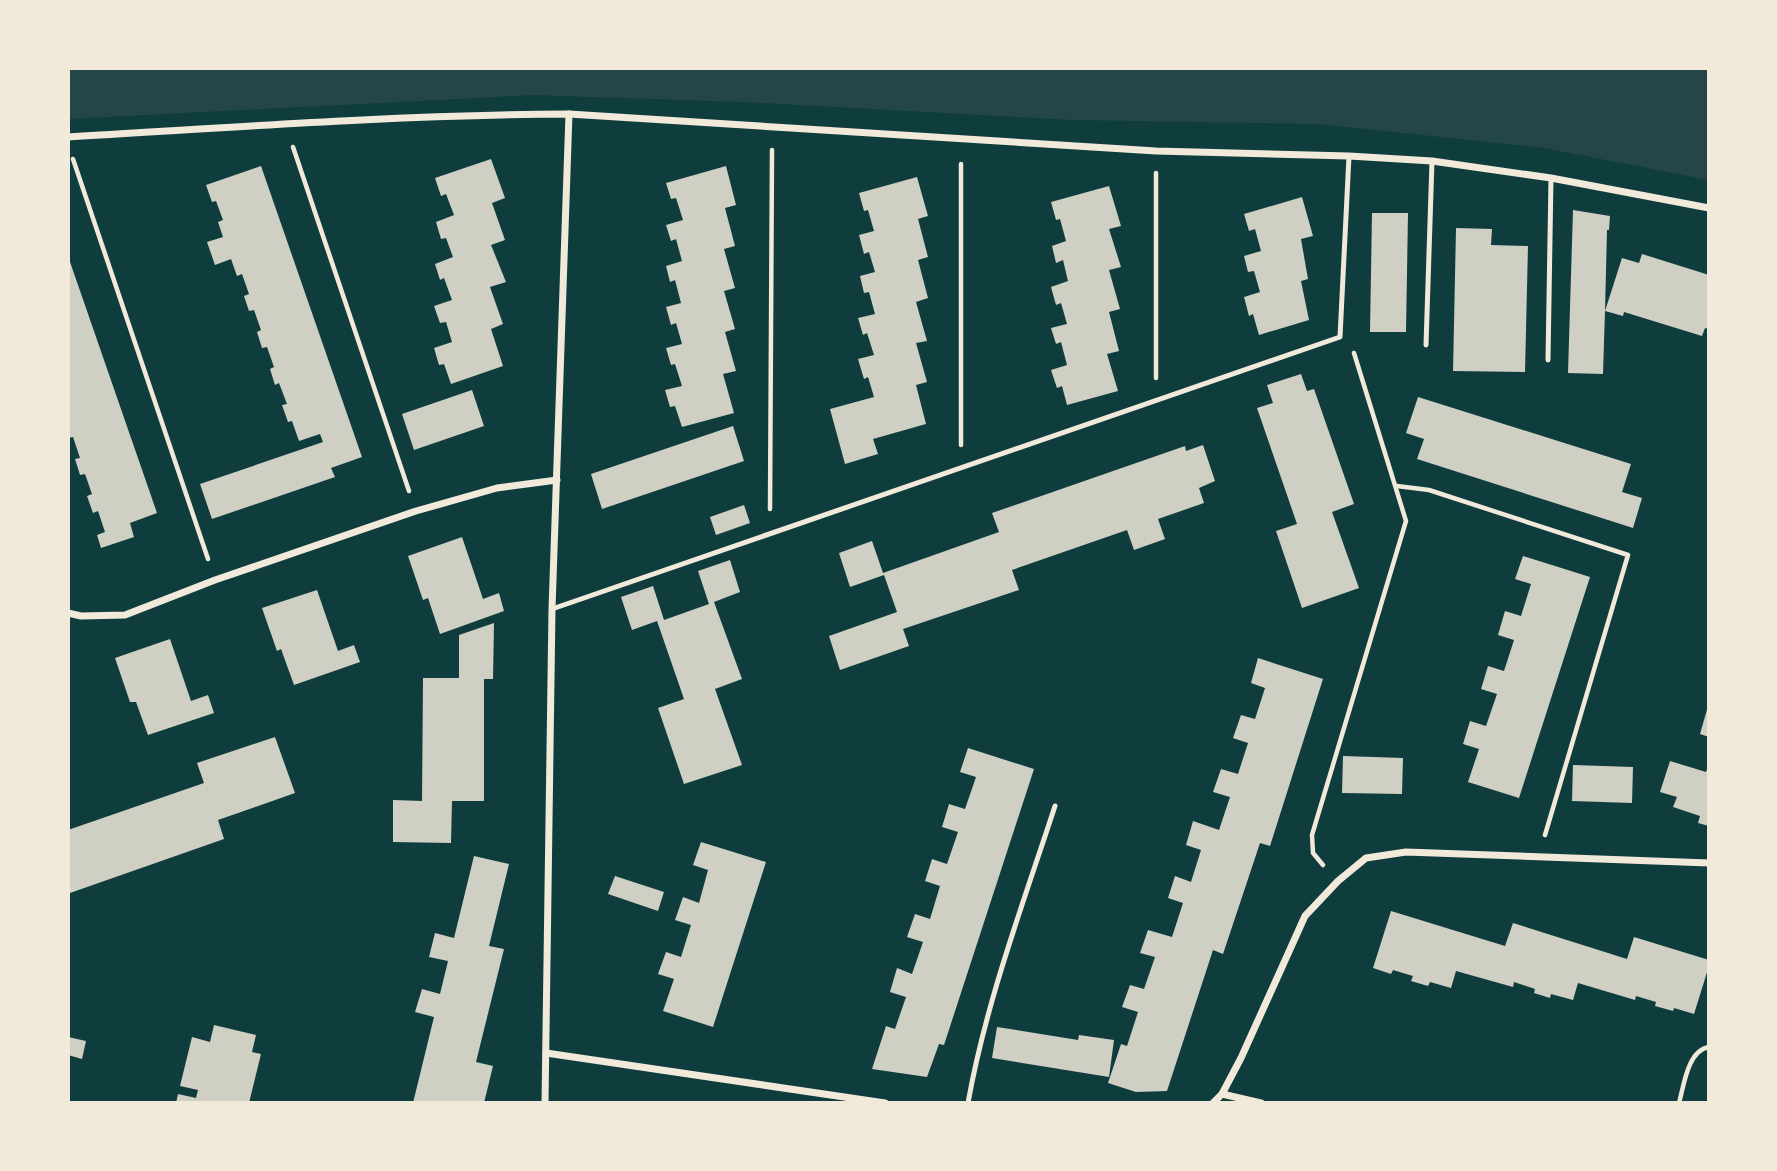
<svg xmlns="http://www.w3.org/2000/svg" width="1777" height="1171" viewBox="0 0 1777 1171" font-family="Georgia,serif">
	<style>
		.green { fill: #244646 }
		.building { fill: #cfcfc3 }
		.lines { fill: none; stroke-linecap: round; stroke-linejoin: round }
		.path { stroke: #f1e9da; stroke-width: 4.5 }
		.service { stroke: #f1e9da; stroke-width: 5 }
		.minor { stroke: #f1e9da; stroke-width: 7 }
	</style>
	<rect width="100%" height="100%" fill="#0f3d3e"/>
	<!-- green -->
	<polygon class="green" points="68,68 1709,68 1709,180 1544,148 1319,124 1073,120 742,102 532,95 68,119"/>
	<!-- building -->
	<g class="building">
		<polygon points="491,159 505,198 492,203 505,240 491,245 506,282 490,287 503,324 491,329 503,366 451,384 444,364 439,365 434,348 452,342 446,322 440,323 434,306 452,300 444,278 440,280 435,264 453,257 446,238 441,239 436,222 454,215 446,194 441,196 435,178"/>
		<polygon points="261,166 362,457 331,468 335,477 212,519 200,484 323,442 320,434 299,441 292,421 288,422 282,405 287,404 279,383 275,385 270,369 274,367 267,347 262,348 257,332 261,330 254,310 249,311 244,296 249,294 242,274 237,276 231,259 215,265 207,242 223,237 218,222 223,220 216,201 212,202 206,185"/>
		<polygon points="726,166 736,205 725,208 735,246 724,249 735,288 724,291 735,329 725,332 736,371 723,374 734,413 682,427 675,406 670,407 665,390 682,386 675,364 671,365 666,348 682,344 676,323 671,325 666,307 681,303 675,280 670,282 666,266 682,261 676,239 671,241 666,225 683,220 676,198 671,199 666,183"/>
		<polygon points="917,177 928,216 918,219 928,257 918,260 928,298 916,302 927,341 916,343 927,382 916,385 926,424 873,439 878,454 845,464 830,409 874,397 868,377 864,379 858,359 874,355 867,333 863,335 858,318 875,314 869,292 864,293 860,276 875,272 869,252 864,254 859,235 874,231 868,210 864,211 859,193"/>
		<polygon points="1109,186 1121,226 1109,229 1121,267 1109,270 1120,309 1109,312 1119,351 1107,354 1118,391 1067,405 1062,386 1057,388 1051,370 1067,365 1061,342 1056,344 1051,328 1067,324 1061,303 1056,305 1051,287 1068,281 1063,260 1056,263 1052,246 1066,241 1060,219 1056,220 1051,202"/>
		<polygon points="1302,197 1313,236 1301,239 1308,279 1301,281 1309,320 1259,335 1253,314 1249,316 1244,297 1260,292 1254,271 1248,272 1244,256 1261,251 1255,229 1249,231 1244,214"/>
		<polygon points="1573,210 1610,216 1609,230 1607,230 1605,311 1622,258 1639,263 1642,254 1709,275 1709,329 1705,328 1702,336 1624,312 1623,316 1605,311 1603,374 1568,373"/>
		<polygon points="1372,213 1408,213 1406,332 1370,332"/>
		<polygon points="1456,228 1492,229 1491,245 1528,246 1525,372 1453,371"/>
		<polygon points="69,259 157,513 130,523 134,537 101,548 97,535 105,532 98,511 93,513 87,496 92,494 85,474 80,475 75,459 80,458 73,437 68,438"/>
		<polygon points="1301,374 1307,391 1314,389 1354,504 1332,512 1359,588 1302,608 1276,531 1297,524 1257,408 1273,403 1267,385"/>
		<polygon points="472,390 484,426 414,450 402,414"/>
		<polygon points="1418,397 1631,464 1622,492 1642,498 1633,528 1417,459 1424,439 1406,433"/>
		<polygon points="733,426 744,461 602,509 591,474"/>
		<polygon points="1203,445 1215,481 1199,488 1204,503 1158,519 1165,539 1134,550 1127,530 1012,570 1019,590 903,629 909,646 840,670 829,636 897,612 884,575 850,587 839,553 872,541 883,573 999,532 992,513 1185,446 1186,451"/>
		<polygon points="744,505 750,523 716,535 710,517"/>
		<polygon points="462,537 483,599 499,593 504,611 440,634 428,598 423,600 408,556"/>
		<polygon points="1523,556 1590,577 1519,798 1468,782 1479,749 1463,744 1470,721 1486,726 1497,694 1481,689 1488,666 1504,671 1514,640 1498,635 1505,611 1521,616 1531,584 1515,579"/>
		<polygon points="730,560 740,592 714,602 742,679 715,689 742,765 684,784 658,708 684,699 657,621 632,630 621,597 653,586 664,620 709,604 698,571"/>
		<polygon points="317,590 338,651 354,645 360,662 294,685 281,649 277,651 262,608"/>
		<polygon points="494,623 493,679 484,679 484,801 452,801 451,843 393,842 393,800 422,801 423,678 459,678 459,635"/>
		<polygon points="170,639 191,701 208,695 214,713 148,735 136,702 130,702 115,658"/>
		<polygon points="1258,658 1323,679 1270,846 1260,843 1223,954 1213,950 1167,1091 1136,1092 1108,1083 1121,1044 1127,1046 1138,1012 1122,1007 1130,985 1144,989 1155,957 1140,953 1148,930 1172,937 1183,903 1168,898 1175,876 1191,882 1201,850 1186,845 1193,821 1219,830 1230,797 1213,792 1221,769 1238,774 1248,743 1233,738 1241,715 1255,719 1265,688 1251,683"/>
		<polygon points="1708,706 1709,706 1709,737 1700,734"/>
		<polygon points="275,737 295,793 218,820 224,839 70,893 68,830 204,783 197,763"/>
		<polygon points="968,748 1034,769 944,1045 939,1044 927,1077 872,1069 886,1026 895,1029 906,997 890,992 897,968 912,974 923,942 907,937 915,914 930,919 940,886 925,881 932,859 947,864 958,832 942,827 949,804 965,809 976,777 960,772"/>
		<polygon points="1343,756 1403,758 1402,794 1342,793"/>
		<polygon points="1670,761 1706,772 1709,764 1709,826 1698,823 1700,816 1673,807 1677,797 1660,792"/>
		<polygon points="1573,765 1633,767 1632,803 1572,801"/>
		<polygon points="701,842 766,862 713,1027 663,1011 674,979 658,974 666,952 681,957 691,925 675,920 683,897 699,903 708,870 693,865"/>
		<polygon points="474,856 509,864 489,946 504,949 476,1062 493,1066 484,1103 413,1103 434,1017 415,1012 422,989 440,994 448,961 429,957 435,933 454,938"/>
		<polygon points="615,876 664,892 658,911 608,894"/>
		<polygon points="1391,911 1505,946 1513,923 1627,959 1634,937 1709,960 1709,966 1694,1014 1674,1008 1673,1011 1655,1006 1656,1002 1636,996 1635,1000 1578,983 1573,1000 1551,994 1550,998 1534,993 1535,989 1514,982 1513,987 1456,971 1451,988 1430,982 1428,986 1411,981 1413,976 1393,970 1391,974 1373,968"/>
		<polygon points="214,1025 256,1035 252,1052 261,1054 249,1103 176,1103 178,1094 196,1098 198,1090 180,1086 192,1037 210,1042"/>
		<polygon points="997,1027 1078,1040 1079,1035 1114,1040 1109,1077 992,1058"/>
		<polygon points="68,1037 86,1041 82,1059 68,1055"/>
	</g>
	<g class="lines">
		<!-- path -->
		<g class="path">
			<polyline points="293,147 409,491"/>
			<polyline points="73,159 208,559"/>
			<polyline points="961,164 961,445"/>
			<polyline points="1156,173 1156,378"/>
			<polyline points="1397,486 1429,490 1628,555 1545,835"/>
			<polyline points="770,509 772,150"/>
			<polyline points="1323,865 1313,853 1312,835 1406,521 1354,353"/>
			<path d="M1679,1103C1684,1085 1688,1050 1709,1047"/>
		</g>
		<!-- service -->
		<g class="service">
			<polyline points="1426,345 1432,161"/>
			<polyline points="1548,360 1551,178"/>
			<polyline points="552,609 1340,337 1349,156"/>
			<path d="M968,1103C986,1002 1023,904 1055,806"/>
		</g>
		<!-- minor -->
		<g class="minor">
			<path d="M68,137C235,127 402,115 569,114L1156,151L1349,156L1432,161L1551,178L1709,208"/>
			<polyline points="68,613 81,616 125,615 215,580 416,511 497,488 557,480"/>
			<polyline points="546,1053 885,1103"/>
			<polyline points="1222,1094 1261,1103"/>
			<polyline points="545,1103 552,609 569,114"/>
			<polyline points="1213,1103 1222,1094 1241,1058 1305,916 1338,881 1366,858 1406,852 1709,863"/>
		</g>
	</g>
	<!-- border -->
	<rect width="1777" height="1171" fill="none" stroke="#f1e9da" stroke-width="140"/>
</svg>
